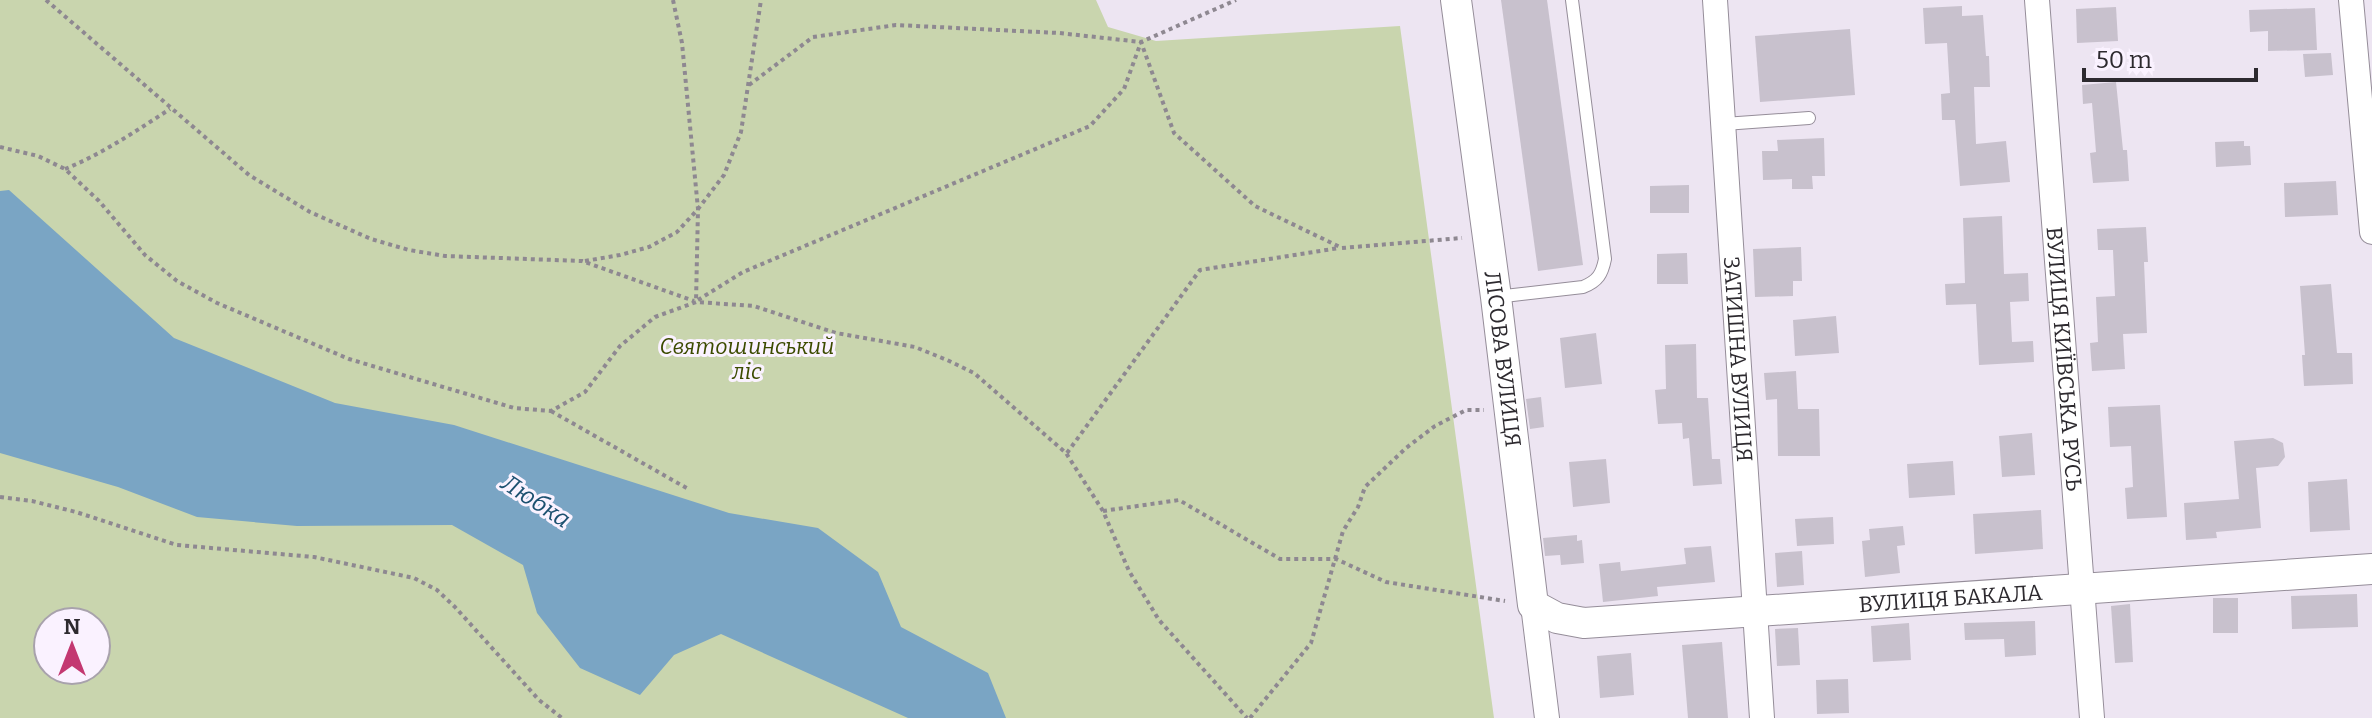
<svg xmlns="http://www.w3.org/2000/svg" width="2372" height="718" viewBox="0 0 2372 718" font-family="Bitter,serif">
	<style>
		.green { fill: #c9d5ae; fill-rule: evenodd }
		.water { fill: #7aa5c4 }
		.building { fill: #c8c1cd }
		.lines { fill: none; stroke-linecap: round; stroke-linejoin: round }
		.service-casing { stroke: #958d99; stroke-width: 14 }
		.minor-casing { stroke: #958d99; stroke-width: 26 }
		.tertiary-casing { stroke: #958d99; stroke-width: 32 }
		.path { stroke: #8e8891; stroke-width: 4; stroke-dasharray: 4 4; stroke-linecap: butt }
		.service { stroke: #fff; stroke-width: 12 }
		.minor { stroke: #fff; stroke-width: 24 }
		.tertiary { stroke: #fff; stroke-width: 30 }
		.labels { text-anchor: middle; stroke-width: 6; stroke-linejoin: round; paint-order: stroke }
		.park-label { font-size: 22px; font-style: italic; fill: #3c4b00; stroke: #faf2ff }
		.street-label { font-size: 22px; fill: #2d2a2f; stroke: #faf2ff }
		.water-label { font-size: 24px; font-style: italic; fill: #1c5070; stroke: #faf2ff }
	</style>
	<rect width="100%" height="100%" fill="#ede5f2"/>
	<!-- green -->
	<path class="green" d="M0,0H1096L1108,27L1156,41L1400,26L1494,718H0ZM48,622H96V670H48Z"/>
	<!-- water -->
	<polygon class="water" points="9,190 174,338 335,403 454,425 729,513 818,528 878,572 901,627 988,673 1006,718 908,718 721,634 674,655 640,695 580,668 537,613 523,565 452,525 297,526 197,517 118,487 0,453 0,191"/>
	<!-- building -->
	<g class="building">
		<polygon points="1501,0 1547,0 1583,265 1538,271"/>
		<polygon points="1962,6 1962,16 1983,15 1986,56 1989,56 1990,87 1974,87 1976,144 2006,141 2010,182 1960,186 1955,120 1942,120 1941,94 1950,93 1947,43 1925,44 1923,8"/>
		<polygon points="2116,7 2118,41 2077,43 2076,9"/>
		<polygon points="2315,8 2317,50 2268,51 2268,31 2250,32 2249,10"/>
		<polygon points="1850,29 1855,95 1760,102 1755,36"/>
		<polygon points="2331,53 2333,75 2305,77 2303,54"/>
		<polygon points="2116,82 2123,150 2127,150 2129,181 2093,183 2090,153 2096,152 2092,103 2083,104 2082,85"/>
		<polygon points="1824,138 1825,176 1812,176 1813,189 1792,189 1792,179 1763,180 1762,151 1778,151 1777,140"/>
		<polygon points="2244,141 2244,146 2250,146 2251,165 2216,167 2215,142"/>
		<polygon points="2336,181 2338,215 2285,217 2284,183"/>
		<polygon points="1689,185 1689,213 1650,213 1650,186"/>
		<polygon points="2002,216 2004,274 2028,273 2029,301 2010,302 2012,342 2033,341 2034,362 1979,365 1976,304 1946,305 1945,284 1965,283 1963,218"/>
		<polygon points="2146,227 2148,262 2144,262 2147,333 2123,334 2125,369 2092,371 2090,343 2098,342 2096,297 2115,296 2113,250 2098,250 2097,229"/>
		<polygon points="1801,247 1802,281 1793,281 1793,296 1755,297 1753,249"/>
		<polygon points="1687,253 1688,284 1657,284 1657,254"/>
		<polygon points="2331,284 2337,353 2352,353 2353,384 2304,386 2302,355 2305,355 2300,286"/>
		<polygon points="1836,316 1839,353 1795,356 1793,320"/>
		<polygon points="1596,333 1602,384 1565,388 1560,338"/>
		<polygon points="1696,344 1697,398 1708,398 1712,459 1720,459 1722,484 1693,486 1689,438 1683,439 1682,423 1658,424 1655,390 1666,389 1665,345"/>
		<polygon points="1796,371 1798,409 1819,409 1820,456 1778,456 1777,399 1766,400 1764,373"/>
		<polygon points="1541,397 1544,427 1530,429 1526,399"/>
		<polygon points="2160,405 2167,517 2127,519 2125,488 2133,487 2131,446 2110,447 2108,407"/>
		<polygon points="2032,433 2035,475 2002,477 1999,436"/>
		<polygon points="2273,438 2283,443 2285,457 2278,466 2256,468 2261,528 2216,532 2217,538 2186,540 2184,503 2239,499 2234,441"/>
		<polygon points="1606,459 1610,503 1573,507 1569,462"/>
		<polygon points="1953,461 1955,495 1909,498 1907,464"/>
		<polygon points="2347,479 2350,530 2310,532 2308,482"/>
		<polygon points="2041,510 2043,549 1975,554 1973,514"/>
		<polygon points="1833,517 1834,544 1797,546 1795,519"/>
		<polygon points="1903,526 1905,545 1897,546 1900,573 1865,577 1862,541 1870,540 1869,529"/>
		<polygon points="1577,535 1577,541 1582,540 1584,563 1561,565 1560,555 1545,556 1543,538"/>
		<polygon points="1711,546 1715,582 1657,587 1658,596 1603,602 1599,564 1620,562 1621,571 1686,564 1684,548"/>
		<polygon points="1802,551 1804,585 1777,587 1775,553"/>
		<polygon points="2357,594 2358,627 2292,629 2291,596"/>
		<rect x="2213" y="598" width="25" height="35"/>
		<polygon points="2130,604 2133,662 2115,663 2111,606"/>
		<polygon points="2035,621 2036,655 2005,657 2004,639 1965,640 1964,623"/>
		<polygon points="1909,623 1911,660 1873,662 1871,626"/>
		<polygon points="1798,628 1800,665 1777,666 1775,629"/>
		<polygon points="1722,642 1728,718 1688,718 1682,645"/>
		<polygon points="1631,653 1634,695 1600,698 1597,656"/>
		<polygon points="1848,679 1849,713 1817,714 1816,680"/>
	</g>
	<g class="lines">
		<defs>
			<g id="service">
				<polyline points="1724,124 1809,118"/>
				<path d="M1496,297L1583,287C1598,281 1602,274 1605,259L1572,0"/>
			</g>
			<g id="minor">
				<path id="s1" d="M1715,0L1762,718"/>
				<path id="s2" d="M2037,0L2092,718"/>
				<polyline points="2351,0 2372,232"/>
				<polyline points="1533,605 1547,718"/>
			</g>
			<g id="tertiary">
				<path id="s3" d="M1456,0L1496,297L1533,605L1557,618L1584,623L2372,569"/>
			</g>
		</defs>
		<!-- service casing -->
		<use href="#service" class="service-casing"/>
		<!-- minor casing -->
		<use href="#minor" class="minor-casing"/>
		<!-- tertiary casing -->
		<use href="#tertiary" class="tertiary-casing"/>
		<!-- path -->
		<g class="path">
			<polyline points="46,0 249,175 310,212 371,239 409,250 445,256 582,261 694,301"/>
			<polyline points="673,0 682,43 698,209 696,302"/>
			<polyline points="749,85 813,37 896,25 1059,33 1141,42 1174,133 1255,206 1342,248 1462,238"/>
			<polyline points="0,147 38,156 65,169 99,201 145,255 177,281 217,303 349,359 514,408 551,411 585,392 620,346 655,317 696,302 754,306 836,333 915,347 947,360 974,373 1066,453 1103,511 1129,571 1159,620 1247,718"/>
			<path d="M65,169C102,154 136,131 170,109"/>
			<polyline points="585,261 620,255 649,247 677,232 698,209 724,175 741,132 761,0"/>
			<polyline points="698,300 743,272 1090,126 1124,89 1141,42 1236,0"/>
			<polyline points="551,411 690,490"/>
			<polyline points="1067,453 1200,270 1339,248"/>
			<polyline points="0,497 32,501 76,512 177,545 314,557 414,578 437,590 455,607 539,700 562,718"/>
			<polyline points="1103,511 1179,500 1280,559 1336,559 1386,582 1505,601"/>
			<polyline points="1250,718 1311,643 1343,531 1358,507 1365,487 1406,448 1435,426 1466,410 1484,410"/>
		</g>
		<!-- service -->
		<use href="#service" class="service"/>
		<!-- minor -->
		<use href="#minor" class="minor"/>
		<!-- tertiary -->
		<use href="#tertiary" class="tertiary"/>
	</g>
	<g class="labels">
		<!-- park labels -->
		<g class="park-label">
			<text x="747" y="354">Святошинський<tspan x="747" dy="25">ліс</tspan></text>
		</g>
		<!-- street labels -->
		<g class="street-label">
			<text dy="8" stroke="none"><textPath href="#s3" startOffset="362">ЛІСОВА ВУЛИЦЯ</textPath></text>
			<text dy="8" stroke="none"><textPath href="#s1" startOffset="360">ЗАТИШНА ВУЛИЦЯ</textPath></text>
			<text dy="8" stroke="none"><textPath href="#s2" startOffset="360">ВУЛИЦЯ КИЇВСЬКА РУСЬ</textPath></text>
			<text dy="8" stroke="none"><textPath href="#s3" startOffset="1032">ВУЛИЦЯ БАКАЛА</textPath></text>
		</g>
		<!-- water labels -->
		<g class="water-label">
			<text transform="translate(536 501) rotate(33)" y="8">Любка</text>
		</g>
	</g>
	<!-- north arrow -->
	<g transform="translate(72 646)"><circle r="38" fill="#faf2ff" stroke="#a8a2ac" stroke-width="2"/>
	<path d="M0-6L14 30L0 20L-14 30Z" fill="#c33871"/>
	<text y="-12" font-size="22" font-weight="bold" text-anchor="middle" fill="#2d2a2f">N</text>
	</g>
	<!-- scale -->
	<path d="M2084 68v12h172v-12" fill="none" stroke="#2d2a2f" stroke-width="4"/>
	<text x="2096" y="68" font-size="24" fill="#2d2a2f" stroke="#faf2ff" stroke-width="6" paint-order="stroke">50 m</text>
</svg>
